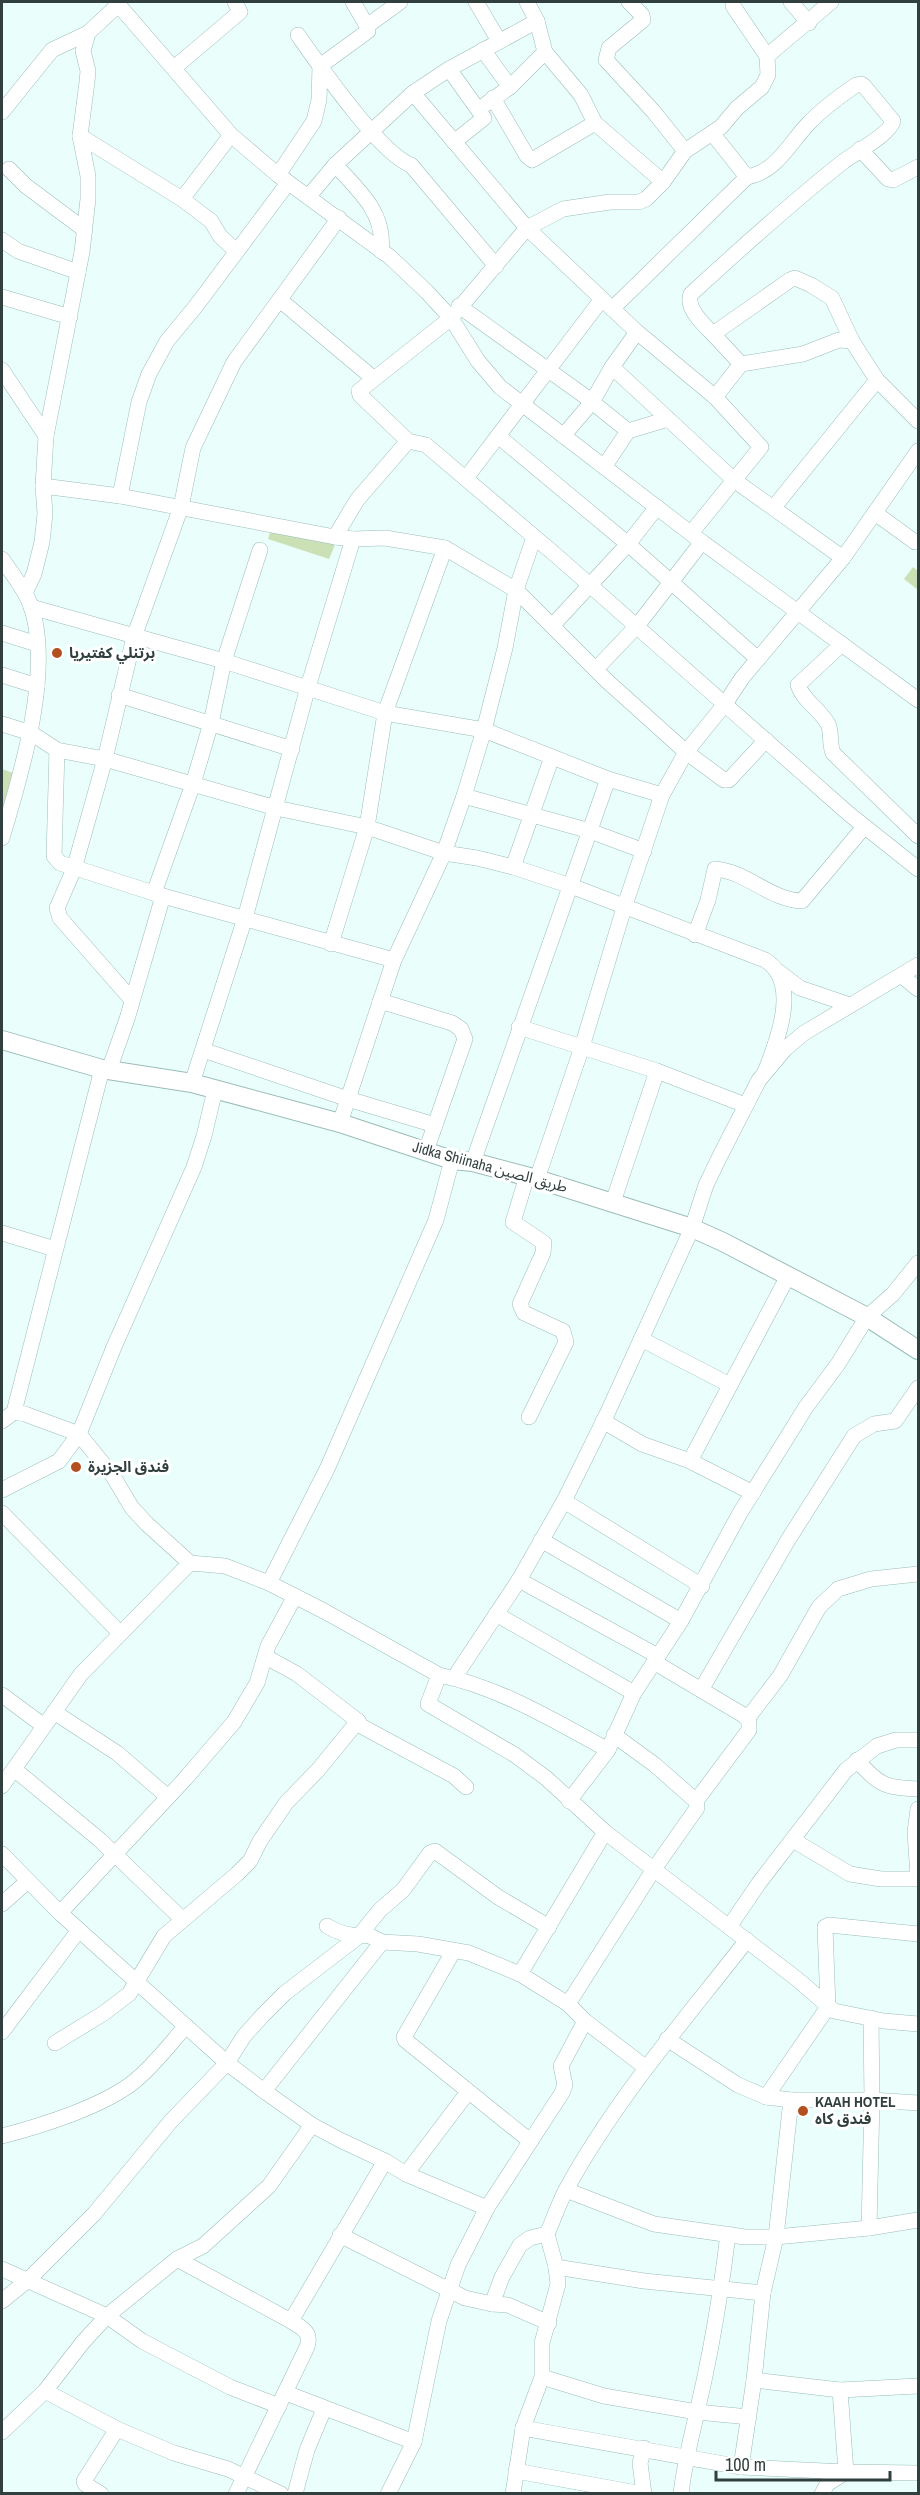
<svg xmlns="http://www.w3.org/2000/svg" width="920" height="2495" viewBox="0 0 920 2495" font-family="'Archivo Narrow','Noto Sans Arabic',sans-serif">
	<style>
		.green { fill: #cbe1b5 }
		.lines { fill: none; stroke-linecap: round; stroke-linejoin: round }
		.minor-casing { stroke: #9bbdb9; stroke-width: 16 }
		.major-casing { stroke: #9bbdb9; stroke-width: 20 }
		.minor { stroke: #fff; stroke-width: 15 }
		.major { stroke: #fff; stroke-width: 18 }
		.poi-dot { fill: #b44f1f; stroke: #fff; stroke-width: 2 }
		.labels { text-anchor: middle; stroke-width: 6; stroke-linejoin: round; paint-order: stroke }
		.poi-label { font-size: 15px; font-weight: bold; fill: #31403e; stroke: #fff; text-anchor: start }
		.street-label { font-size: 15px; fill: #31403e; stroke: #fff }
	</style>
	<rect width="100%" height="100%" fill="#eafffc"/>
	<!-- green -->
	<g class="green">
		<polygon points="272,527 337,540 329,559 268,539"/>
		<polygon points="913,567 918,571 918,590 904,579"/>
		<polygon points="2,769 16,774 2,818"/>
	</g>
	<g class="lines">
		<defs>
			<g id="minor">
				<polyline points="116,2 231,135 278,175 390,257 427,292 451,318 478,361 500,387 702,542 918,700"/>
				<polyline points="353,2 367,26"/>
				<polyline points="476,2 499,41"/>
				<polyline points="527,2 537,21"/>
				<polyline points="629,2 642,15 643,20 609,48 606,60 653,111 685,151"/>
				<polyline points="733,2 733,6 767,56"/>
				<polyline points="791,2 809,23"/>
				<polyline points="831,2 767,56 768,75 762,87 737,108 721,127 685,151 663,182 646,199 639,202 610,202 563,209 527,228 451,318 359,391 360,395 408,441 426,445 558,557 849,814 918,869"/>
				<path d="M298,35C319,65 380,154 411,165L496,266"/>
				<polyline points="483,50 510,87"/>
				<polyline points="174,68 240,12 235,2"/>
				<polyline points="449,69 484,118 454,142"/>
				<polyline points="413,93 527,228 637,332"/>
				<polyline points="493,98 527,156 532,160 595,123"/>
				<polyline points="486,104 510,87 545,52"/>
				<polyline points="2,112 52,50 88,33"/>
				<polyline points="80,136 182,199 211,221 220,236 236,251"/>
				<polyline points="860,149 888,179 893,180 918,167"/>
				<path d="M335,165C359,190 386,214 381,251"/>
				<polyline points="9,169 26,186 85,230"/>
				<polyline points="278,175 314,121 319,100 320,66 368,31 367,26 400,2"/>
				<polyline points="309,196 335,165 413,93 449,69 537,21 545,52 581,95 595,123 663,182"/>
				<polyline points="182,199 231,135"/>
				<polyline points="2,240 18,251 78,272"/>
				<polyline points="2,297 70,317"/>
				<polyline points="280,300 373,378"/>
				<polyline points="459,306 586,397 628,431"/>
				<polyline points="612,309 747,177 712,133"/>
				<path d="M713,334C704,325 685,308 691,294C741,248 791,203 844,161C855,153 891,133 893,121L864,86L861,84L856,85C840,96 822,109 809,123C790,142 777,172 747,177"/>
				<polyline points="741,364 713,334 790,280 795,278 811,285 832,298 852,341 877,380 918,421"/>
				<polyline points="612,367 734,480 843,558"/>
				<polyline points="2,370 46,436"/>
				<polyline points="715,397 741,364 803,354 839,340 852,341"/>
				<polyline points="498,436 628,544 758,659"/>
				<polyline points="563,436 592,402 612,367 637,332 715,397 761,447 691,533"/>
				<polyline points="604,467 628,431 668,419"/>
				<polyline points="466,478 602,299"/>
				<polyline points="43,486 120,496 335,537 353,539 385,538 445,548 516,590 607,681 686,752 724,780 729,780 766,740"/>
				<polyline points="120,496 139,402 149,374 167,341 196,306 288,183"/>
				<polyline points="774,507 877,380"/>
				<polyline points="875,513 915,542 918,542"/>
				<polyline points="335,537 357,500 408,441"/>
				<path d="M2,559C12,574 25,589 31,606C53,670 21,775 2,838"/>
				<polyline points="25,593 34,574 42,542 45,514 43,486 46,436 82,252 88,199 88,176 80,136 87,82 88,71 83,51 88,33 118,5"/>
				<polyline points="31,607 224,661 385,713 484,730 608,779 662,795"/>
				<polyline points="552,626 628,544 657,507"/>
				<polyline points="2,633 37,644"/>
				<path d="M842,644L798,685C803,701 820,709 828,724C832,732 829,743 833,753L918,836"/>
				<polyline points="596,669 637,626 702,542"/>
				<polyline points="2,675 37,686"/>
				<polyline points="119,695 292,749"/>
				<path d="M2,724L31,733L57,750L105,759L276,808L367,827L444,853L477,858L513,867L571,886L765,960C801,982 777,1042 765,1072"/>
				<polyline points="57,750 54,856 60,863 163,896 394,960"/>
				<polyline points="464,796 590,831 644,851"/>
				<polyline points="513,867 552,757"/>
				<polyline points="154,893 193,784 211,723 224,661 260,550"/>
				<path d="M695,935L708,900L715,869C746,871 770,900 802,901L864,827"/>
				<polyline points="331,944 367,827 385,713 445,548"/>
				<polyline points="779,972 800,988 850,1005"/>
				<polyline points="902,976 918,989"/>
				<polyline points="132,1000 60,918 57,908 74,869 105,759 134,637 181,507 193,448 234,362 339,218"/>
				<polyline points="380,1001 452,1023 461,1029 465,1039 426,1151"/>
				<polyline points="519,1027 657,1071 745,1105"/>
				<polyline points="203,1050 348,1099 435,1125"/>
				<polyline points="109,1070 127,1019 163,896"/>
				<polyline points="192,1083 245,918 308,687 353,539"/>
				<polyline points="340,1123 394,960 444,853 464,796 484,730 505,648 516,590 534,537"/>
				<polyline points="473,1162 608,779"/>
				<polyline points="527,1176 513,1222 544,1243 543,1253 520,1304 524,1313 563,1331 566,1342 529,1417"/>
				<polyline points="537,1179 582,1047 624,908 662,795 686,752 725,704 742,678 843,558 918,451"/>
				<polyline points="613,1202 657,1071"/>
				<polyline points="2,1233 55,1249"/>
				<polyline points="641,1339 730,1385"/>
				<polyline points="14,1412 25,1414 79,1434 113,1476 132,1508 147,1524 190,1563"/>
				<polyline points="2,1421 14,1412 102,1069"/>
				<polyline points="603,1421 642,1444 690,1461 753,1493"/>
				<polyline points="690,1461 788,1276"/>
				<polyline points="2,1490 59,1461 79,1434 114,1347 194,1167 204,1136 215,1090"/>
				<polyline points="564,1501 702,1586"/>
				<polyline points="2,1513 120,1633"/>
				<polyline points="541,1540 681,1621"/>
				<polyline points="519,1580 658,1656"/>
				<polyline points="269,1583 327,1469 436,1220 452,1160"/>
				<polyline points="496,1614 634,1693"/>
				<polyline points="266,1657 297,1674 358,1721 361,1726 454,1776 466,1787"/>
				<polyline points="439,1675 428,1704 515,1755 546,1778 605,1832 797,1979 834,2011 884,2021 918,2024"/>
				<polyline points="454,1678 519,1580 564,1501 606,1416 692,1228 706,1185 720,1156 759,1080 785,1049 804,1033 918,965"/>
				<polyline points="701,1690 788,1540 854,1436 874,1424 895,1421 918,1388"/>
				<polyline points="2,1695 44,1726"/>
				<polyline points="54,1712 117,1753 168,1797"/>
				<polyline points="747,1719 780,1676 819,1607 838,1589 871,1579 918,1574"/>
				<polyline points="614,1735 655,1765 696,1801"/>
				<path d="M857,1760C878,1785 886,1788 918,1789"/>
				<polyline points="14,1769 100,1840 182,1919"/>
				<path d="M2,1786L81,1674L190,1563L225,1566L269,1583L324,1611L439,1675C499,1687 555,1721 608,1750"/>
				<polyline points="569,1801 608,1750 634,1693 681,1621 740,1513 806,1407 838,1364 867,1317 893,1294 918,1263"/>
				<polyline points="918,1809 915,1832 918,1876"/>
				<polyline points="793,1840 850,1874 881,1879 918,1879"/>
				<polyline points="2,1854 60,1913 227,2063 264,2091 312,2125 340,2140 385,2161 406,2174 487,2208"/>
				<polyline points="2,1904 28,1881"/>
				<polyline points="60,1913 185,1779 234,1722 257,1683 268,1646 295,1596"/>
				<path d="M327,1926C340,1934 353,1937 368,1935L382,1942L418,1944L469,1953L520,1974L568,2004L585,2021L645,2067"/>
				<polyline points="729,1927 759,1883 846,1770 877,1746 896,1740 918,1740"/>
				<polyline points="453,1952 404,2037 405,2040 530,2141"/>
				<polyline points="520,1974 605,1832"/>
				<polyline points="568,2004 654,1869 697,1808 696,1801 749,1730 749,1722 745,1716 654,1662"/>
				<polyline points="2,2032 79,1930"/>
				<polyline points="667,2039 738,2085 766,2097 791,2100 872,2100 918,2103"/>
				<polyline points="55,2043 104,2013 129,1994 164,1936 237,1874 250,1861 260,1841 286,1803 318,1770 358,1721"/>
				<polyline points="264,2091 382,1942"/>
				<polyline points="766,2097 828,2007 825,1927 829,1925 918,1934"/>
				<path d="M2,2136C41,2126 105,2106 136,2080C155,2064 170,2044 186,2026"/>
				<polyline points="406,2174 468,2092"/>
				<polyline points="566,2190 654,2224 745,2237 776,2237 869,2228 918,2220"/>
				<polyline points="869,2228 872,2100 871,2018"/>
				<polyline points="340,2235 465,2298 492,2304 508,2305 549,2323"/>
				<path d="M177,2259L291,2321C302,2328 312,2332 307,2347L236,2494"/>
				<polyline points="556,2267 644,2281 763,2293"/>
				<polyline points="2,2269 107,2316 142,2341 230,2387 279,2406"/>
				<polyline points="2,2301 28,2280 94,2214 171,2121 227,2063 244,2036 263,2015 285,1993 358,1937 380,1910 403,1890 430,1853 435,1851 498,1897 549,1927"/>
				<path d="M492,2304L502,2277L520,2245L530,2238L547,2234C554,2219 559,2202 567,2188C617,2097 684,2021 747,1940"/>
				<polyline points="291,2321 385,2161"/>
				<polyline points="542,2377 604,2396 697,2412 749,2417"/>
				<polyline points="754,2380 840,2390 918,2386"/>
				<polyline points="45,2391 117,2429 174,2453 228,2469 281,2494"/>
				<polyline points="286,2393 414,2442"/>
				<polyline points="523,2428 741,2467 846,2472 918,2473"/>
				<polyline points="2,2432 45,2391 83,2342 107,2316 177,2259 203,2246 269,2186 312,2125"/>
				<polyline points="644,2448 640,2463 644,2494"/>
				<polyline points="741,2467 754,2380 763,2293 776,2237 791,2100"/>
				<polyline points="516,2471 643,2494"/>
				<polyline points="101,2494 85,2484 84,2481 117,2429"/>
				<polyline points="295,2494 307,2450 324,2409"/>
				<polyline points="388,2494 414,2442 439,2321 458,2265 487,2208 562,2093 565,2085 561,2066 585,2021"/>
				<polyline points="513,2494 523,2428 542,2377 542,2343 558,2284 556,2267 547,2234"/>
				<path d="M681,2494C684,2465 691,2439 697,2412C711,2353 721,2293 728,2234"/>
				<polyline points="822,2494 827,2484 846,2472 840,2390"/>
			</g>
			<polyline id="major" points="2,1040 102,1069 192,1083 340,1123 452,1160 473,1162 537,1179 692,1228 723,1242 867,1317 918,1350"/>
		</defs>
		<!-- minor casing -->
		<use href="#minor" class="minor-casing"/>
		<!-- major casing -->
		<use href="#major" class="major-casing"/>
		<!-- minor -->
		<use href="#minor" class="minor"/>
		<!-- major -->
		<use href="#major" class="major"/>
	</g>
	<!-- markers -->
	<g class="poi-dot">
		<circle cx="57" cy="653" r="6"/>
		<circle cx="76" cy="1467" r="6"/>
		<circle cx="803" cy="2111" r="6"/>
	</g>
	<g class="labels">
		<!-- poi labels -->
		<g class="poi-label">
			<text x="69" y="658">برتنلي كفتيريا</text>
			<text x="88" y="1472">فندق الجزيرة</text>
			<text x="815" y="2107">KAAH HOTEL<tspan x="815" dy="17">فندق كاه</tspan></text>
		</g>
		<!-- street labels -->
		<g class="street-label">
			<text transform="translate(490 1167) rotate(15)" y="5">Jidka Shiinaha طريق الصين</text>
		</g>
	</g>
	<!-- border -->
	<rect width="920" height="2495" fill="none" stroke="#31403e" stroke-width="6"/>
	<!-- scale -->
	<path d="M716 2471v9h174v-9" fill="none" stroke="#31403e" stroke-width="3"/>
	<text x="725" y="2471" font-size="18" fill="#31403e" stroke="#ffffff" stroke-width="4.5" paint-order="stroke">100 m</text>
</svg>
